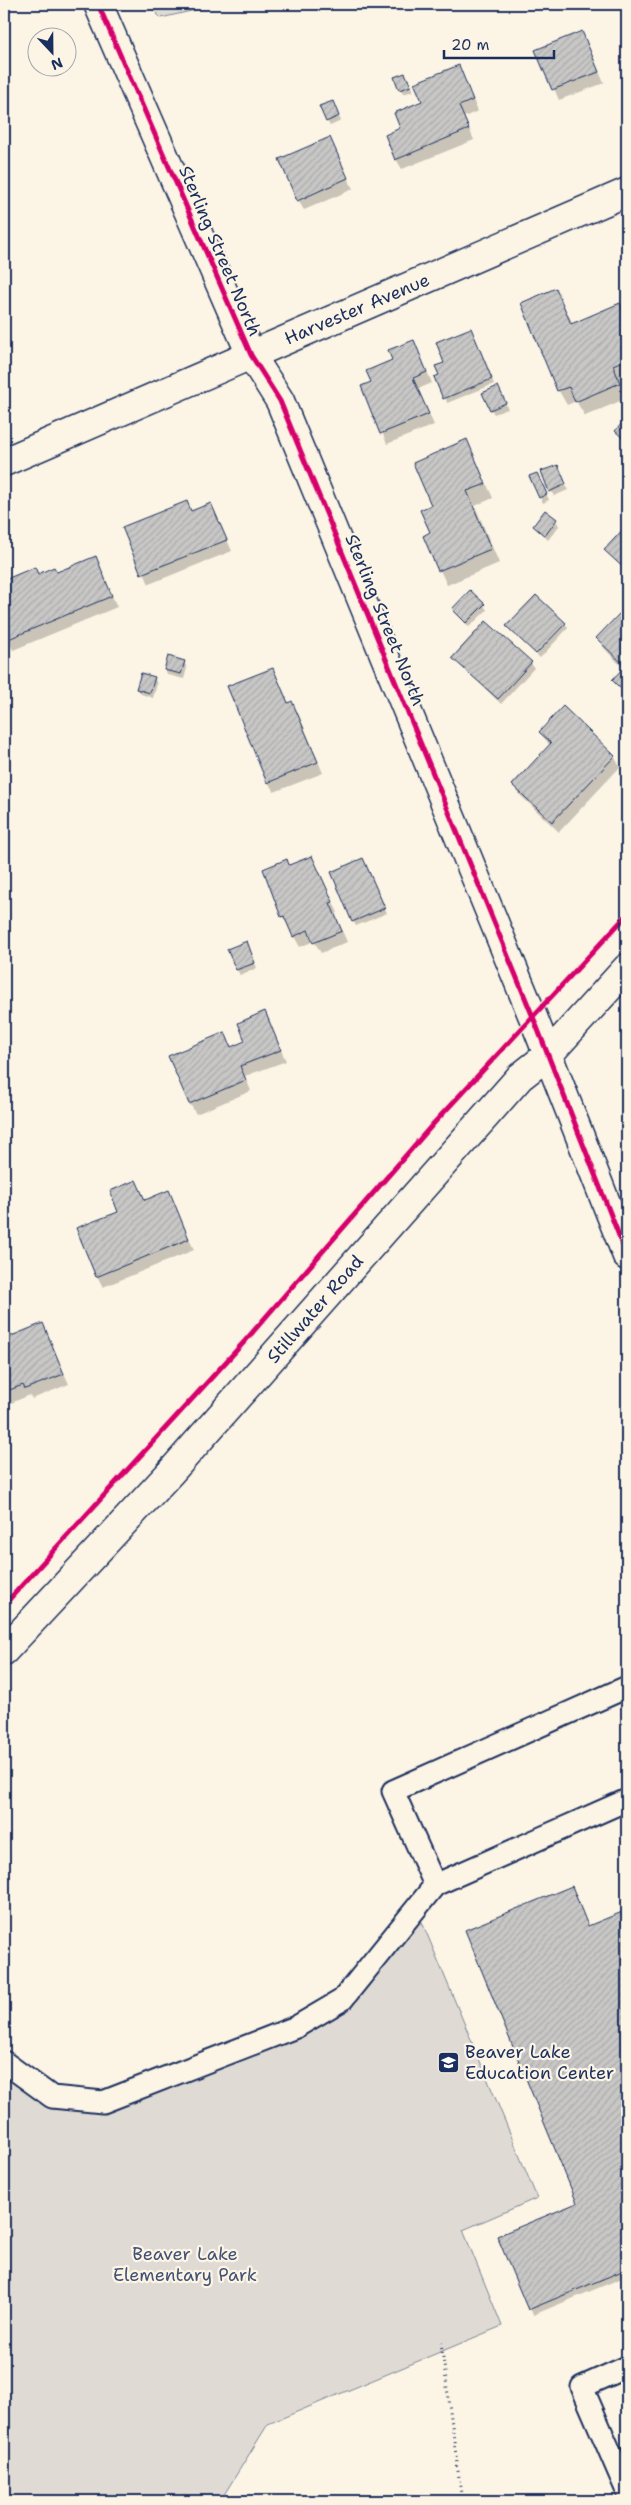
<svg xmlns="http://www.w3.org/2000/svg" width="631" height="2505" viewBox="0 0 631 2505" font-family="'Shantell Sans',sans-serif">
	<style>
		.park { fill: #dfdbd4; stroke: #7d8599 }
		.shadow { fill: #0003 }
		.building { fill: url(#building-hatch); stroke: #1b2f5e }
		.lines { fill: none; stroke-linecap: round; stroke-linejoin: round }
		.lane-casing { stroke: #1b2f5e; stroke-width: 25 }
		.street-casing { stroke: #1b2f5e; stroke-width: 31 }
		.secondary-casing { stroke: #1b2f5e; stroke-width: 31 }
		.path { stroke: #1b2f5e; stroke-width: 3; stroke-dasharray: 1 4; stroke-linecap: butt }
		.lane { stroke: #fcf5e5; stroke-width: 21 }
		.street { stroke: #fcf5e5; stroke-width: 28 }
		.secondary { stroke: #fcf5e5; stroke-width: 28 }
		.cycleway-casing { stroke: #fcf5e5; stroke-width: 8 }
		.cycleway { stroke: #d6006c; stroke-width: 5 }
		.labels { text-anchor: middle; stroke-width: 4.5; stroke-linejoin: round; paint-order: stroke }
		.street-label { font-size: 18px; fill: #1b2f5e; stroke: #fcf5e5 }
		.poi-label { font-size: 18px; fill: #1b2f5e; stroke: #fcf5e5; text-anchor: start }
		.park-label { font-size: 18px; fill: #425176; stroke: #fcf5e5 }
	</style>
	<defs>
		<pattern id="building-hatch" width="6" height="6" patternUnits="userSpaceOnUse" patternTransform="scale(1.25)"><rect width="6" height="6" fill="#c8c7c6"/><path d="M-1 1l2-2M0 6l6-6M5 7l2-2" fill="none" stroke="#ababac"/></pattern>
	</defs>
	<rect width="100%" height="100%" fill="#fcf5e5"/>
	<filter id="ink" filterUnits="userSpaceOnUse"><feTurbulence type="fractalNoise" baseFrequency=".02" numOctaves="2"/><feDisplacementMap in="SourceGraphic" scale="10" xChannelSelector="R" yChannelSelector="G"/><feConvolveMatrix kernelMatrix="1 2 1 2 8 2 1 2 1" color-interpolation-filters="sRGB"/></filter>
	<g filter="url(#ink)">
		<!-- park -->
		<g class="park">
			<polygon points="147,4 221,4 161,18"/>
			<polygon points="412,1898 537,2198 463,2230 502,2326 268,2424 220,2501 4,2501 4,2062 52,2097 103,2102 342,2000"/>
		</g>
		<!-- shadow -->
		<g class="shadow">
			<polygon points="582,32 604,83 559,100 537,50"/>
			<polygon points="458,66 478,111 464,117 474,140 402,169 396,159 423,102"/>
			<polygon points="408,79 413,91 403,94 400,89"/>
			<polygon points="4,91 7,98 4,100"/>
			<polygon points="335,107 341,121 330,126 327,121"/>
			<polygon points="329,138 353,189 304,210 298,200"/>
			<polygon points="556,290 573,324 620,305 627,318 627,377 620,380 627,398 585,416 576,401 567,405 559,391 522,304"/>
			<polygon points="474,335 494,384 447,403 440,375 446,363"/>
			<polygon points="414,341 432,383 418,389 434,425 387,444 363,387 372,383"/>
			<polygon points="501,393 508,409 494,414 491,409"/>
			<polygon points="467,441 493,498 475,506 499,563 447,585 424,536 432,533 433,506"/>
			<polygon points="560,471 568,490 554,496 551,491"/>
			<polygon points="540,480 549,500 543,503 540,497"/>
			<polygon points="187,503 192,512 211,504 232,551 149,584 124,528"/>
			<polygon points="556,520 559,526 548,540 535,527"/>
			<polygon points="627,527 627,572 606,550"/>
			<polygon points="95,558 117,607 13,650 4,631 4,592 7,591 4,581 34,568 38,575 56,574"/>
			<polygon points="484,605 487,610 469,627 453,609"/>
			<polygon points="620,615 627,621 627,698 614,680 624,669 604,648 598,638"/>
			<polygon points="565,623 568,628 540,658 508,626"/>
			<polygon points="454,658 531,663 534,668 501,704"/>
			<polygon points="184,662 187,668 184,679 168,675 165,670"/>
			<polygon points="273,669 289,704 292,703 298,713 323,773 274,792 268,782"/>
			<polygon points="154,678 157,684 153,698 141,694 138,689"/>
			<polygon points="541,732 614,756 620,767 559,832 520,795 514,785 550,746"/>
			<polygon points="366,865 387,913 356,926 353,921"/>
			<polygon points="290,866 317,868 338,913 335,914 347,942 321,953 314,941 300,947 283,917 264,870"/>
			<polygon points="249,948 257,968 240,975 237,970"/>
			<polygon points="264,1013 286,1061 245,1076 251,1091 196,1114 190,1104 225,1034 232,1048 247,1042"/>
			<polygon points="136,1181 146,1201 169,1192 194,1250 103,1287 97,1276 120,1212"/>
			<polygon points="42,1324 69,1384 32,1399 30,1395 6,1405 4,1340"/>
			<polygon points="627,1911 627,2276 533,2315 499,2237 579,2203 588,1927"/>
		</g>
		<!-- building -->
		<g class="building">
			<polygon points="582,31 599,72 552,90 535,50"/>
			<polygon points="459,65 473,100 459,106 469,129 395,160 385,135 400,128 394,113 422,101 414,83"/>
			<polygon points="405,73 411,86 399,90 394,77"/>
			<polygon points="333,101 339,116 326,122 319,106"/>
			<polygon points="330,137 348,178 297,201 279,159"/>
			<polygon points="556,288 571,324 620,303 627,320 627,359 613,365 620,383 575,402 569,387 557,391 521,303"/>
			<polygon points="471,328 492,379 443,399 434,377 439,375 435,366 444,363 436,342"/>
			<polygon points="414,340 427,372 413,378 429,414 380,434 361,386 371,382 366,371 392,360 388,350"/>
			<polygon points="498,386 506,403 490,410 482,393"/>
			<polygon points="627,418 627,440 626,441 615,431"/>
			<polygon points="467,439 486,484 467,491 491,549 438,571 423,536 430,532 420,510 431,505 413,463"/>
			<polygon points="558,465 566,484 549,492 541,471"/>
			<polygon points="537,473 547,494 539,498 529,476"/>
			<polygon points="187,501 191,511 211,503 227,540 141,574 122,527"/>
			<polygon points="545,510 557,519 545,536 533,526"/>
			<polygon points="627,525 627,571 604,550"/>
			<polygon points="96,556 112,596 6,640 4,634 4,580 35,567 38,574 54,567 57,572"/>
			<polygon points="470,590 485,604 466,623 452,609"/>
			<polygon points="536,595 566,623 536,654 506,626"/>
			<polygon points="620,613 627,620 627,695 612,680 625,666 596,638"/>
			<polygon points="486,621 532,662 498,699 452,658"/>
			<polygon points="168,656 185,661 181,674 164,670"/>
			<polygon points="273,668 288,703 292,701 318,762 267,783 227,686"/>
			<polygon points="141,673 155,677 150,693 136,689"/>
			<polygon points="563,706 615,756 552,822 512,785 551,743 539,732"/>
			<polygon points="312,856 333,902 330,903 342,931 313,943 308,930 293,937 284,916 281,917 263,869 287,859 289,865"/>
			<polygon points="363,858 385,908 352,922 331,872"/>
			<polygon points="247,941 255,963 236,970 227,949"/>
			<polygon points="265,1011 281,1050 240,1066 246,1080 189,1104 168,1056 225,1032 231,1047 245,1041 238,1023"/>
			<polygon points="136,1180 145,1200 169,1190 189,1239 96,1277 76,1228 118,1212 110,1191"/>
			<polygon points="43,1323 64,1374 25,1389 23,1385 4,1392 4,1339"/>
			<polygon points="572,1886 588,1926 627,1910 627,2269 528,2310 497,2236 577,2203 465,1930"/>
		</g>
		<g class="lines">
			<defs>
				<g id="lane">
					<polyline points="627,1687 393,1791 435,1885 627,1800"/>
					<polyline points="4,2062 52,2097 103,2102 296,2027 342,2000 435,1885"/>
					<polyline points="627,2367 582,2387 627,2491"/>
				</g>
				<g id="street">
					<polyline points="98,4 251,355 280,401 533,1017 627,1256"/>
					<polyline points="4,462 627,192"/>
				</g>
				<polyline id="secondary" points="4,1651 170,1473 520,1077 548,1055 627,968"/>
			</defs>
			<!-- lane casing -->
			<use href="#lane" class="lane-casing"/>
			<!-- street casing -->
			<use href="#street" class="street-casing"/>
			<!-- secondary casing -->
			<use href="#secondary" class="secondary-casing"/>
			<!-- path -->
			<polyline class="path" points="441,2342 462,2501"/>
			<!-- lane -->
			<use href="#lane" class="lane"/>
			<!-- street -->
			<use href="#street" class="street"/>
			<!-- secondary -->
			<use href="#secondary" class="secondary"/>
			<defs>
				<g id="cycleway">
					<polyline points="98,4 251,355 280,401 533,1017 627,1256"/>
					<polyline points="4,1605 245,1341 434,1123 627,915"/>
				</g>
			</defs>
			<!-- cycleway casing -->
			<use href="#cycleway" class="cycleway-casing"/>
			<!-- cycleway -->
			<use href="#cycleway" class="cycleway"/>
		</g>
	</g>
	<!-- icons -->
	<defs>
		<symbol id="school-square" viewBox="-11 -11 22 22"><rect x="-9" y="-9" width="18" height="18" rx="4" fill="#1b2f5e" stroke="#fcf5e5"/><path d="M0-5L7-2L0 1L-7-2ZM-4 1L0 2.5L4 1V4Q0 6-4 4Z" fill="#fff"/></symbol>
	</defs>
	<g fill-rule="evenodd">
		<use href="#school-square" x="436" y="2050" width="25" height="25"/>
	</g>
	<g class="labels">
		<!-- street labels -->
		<g class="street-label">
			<text transform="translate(220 251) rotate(67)" y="6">Sterling Street North</text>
			<text transform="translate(357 309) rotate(-23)" y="6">Harvester Avenue</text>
			<text transform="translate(385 620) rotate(68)" y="6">Sterling Street North</text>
			<text transform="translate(315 1309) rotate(-49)" y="6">Stillwater Road</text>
		</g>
		<!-- poi labels -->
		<g class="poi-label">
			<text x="465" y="2058">Beaver Lake<tspan x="465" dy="21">Education Center</tspan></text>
		</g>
		<!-- park labels -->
		<g class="park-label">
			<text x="185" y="2260">Beaver Lake<tspan x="185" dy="21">Elementary Park</tspan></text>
		</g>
	</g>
	<!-- margin -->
	<rect width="631" height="2505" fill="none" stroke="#fcf5e5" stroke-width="20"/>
	<rect x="10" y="10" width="611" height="2485" fill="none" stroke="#1b2f5e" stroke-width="2" filter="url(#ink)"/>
	<!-- north arrow -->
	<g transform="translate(52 52) rotate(158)"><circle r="24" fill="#fcf5e5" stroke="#a2a6af"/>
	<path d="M0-4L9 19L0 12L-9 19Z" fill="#1b2f5e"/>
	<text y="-8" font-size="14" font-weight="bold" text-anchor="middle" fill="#1b2f5e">N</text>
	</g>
	<!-- scale -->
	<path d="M444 50v8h110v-8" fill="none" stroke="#1b2f5e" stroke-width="2.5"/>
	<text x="451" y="50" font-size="15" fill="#1b2f5e" stroke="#fcf5e5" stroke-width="4" paint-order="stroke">20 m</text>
</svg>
